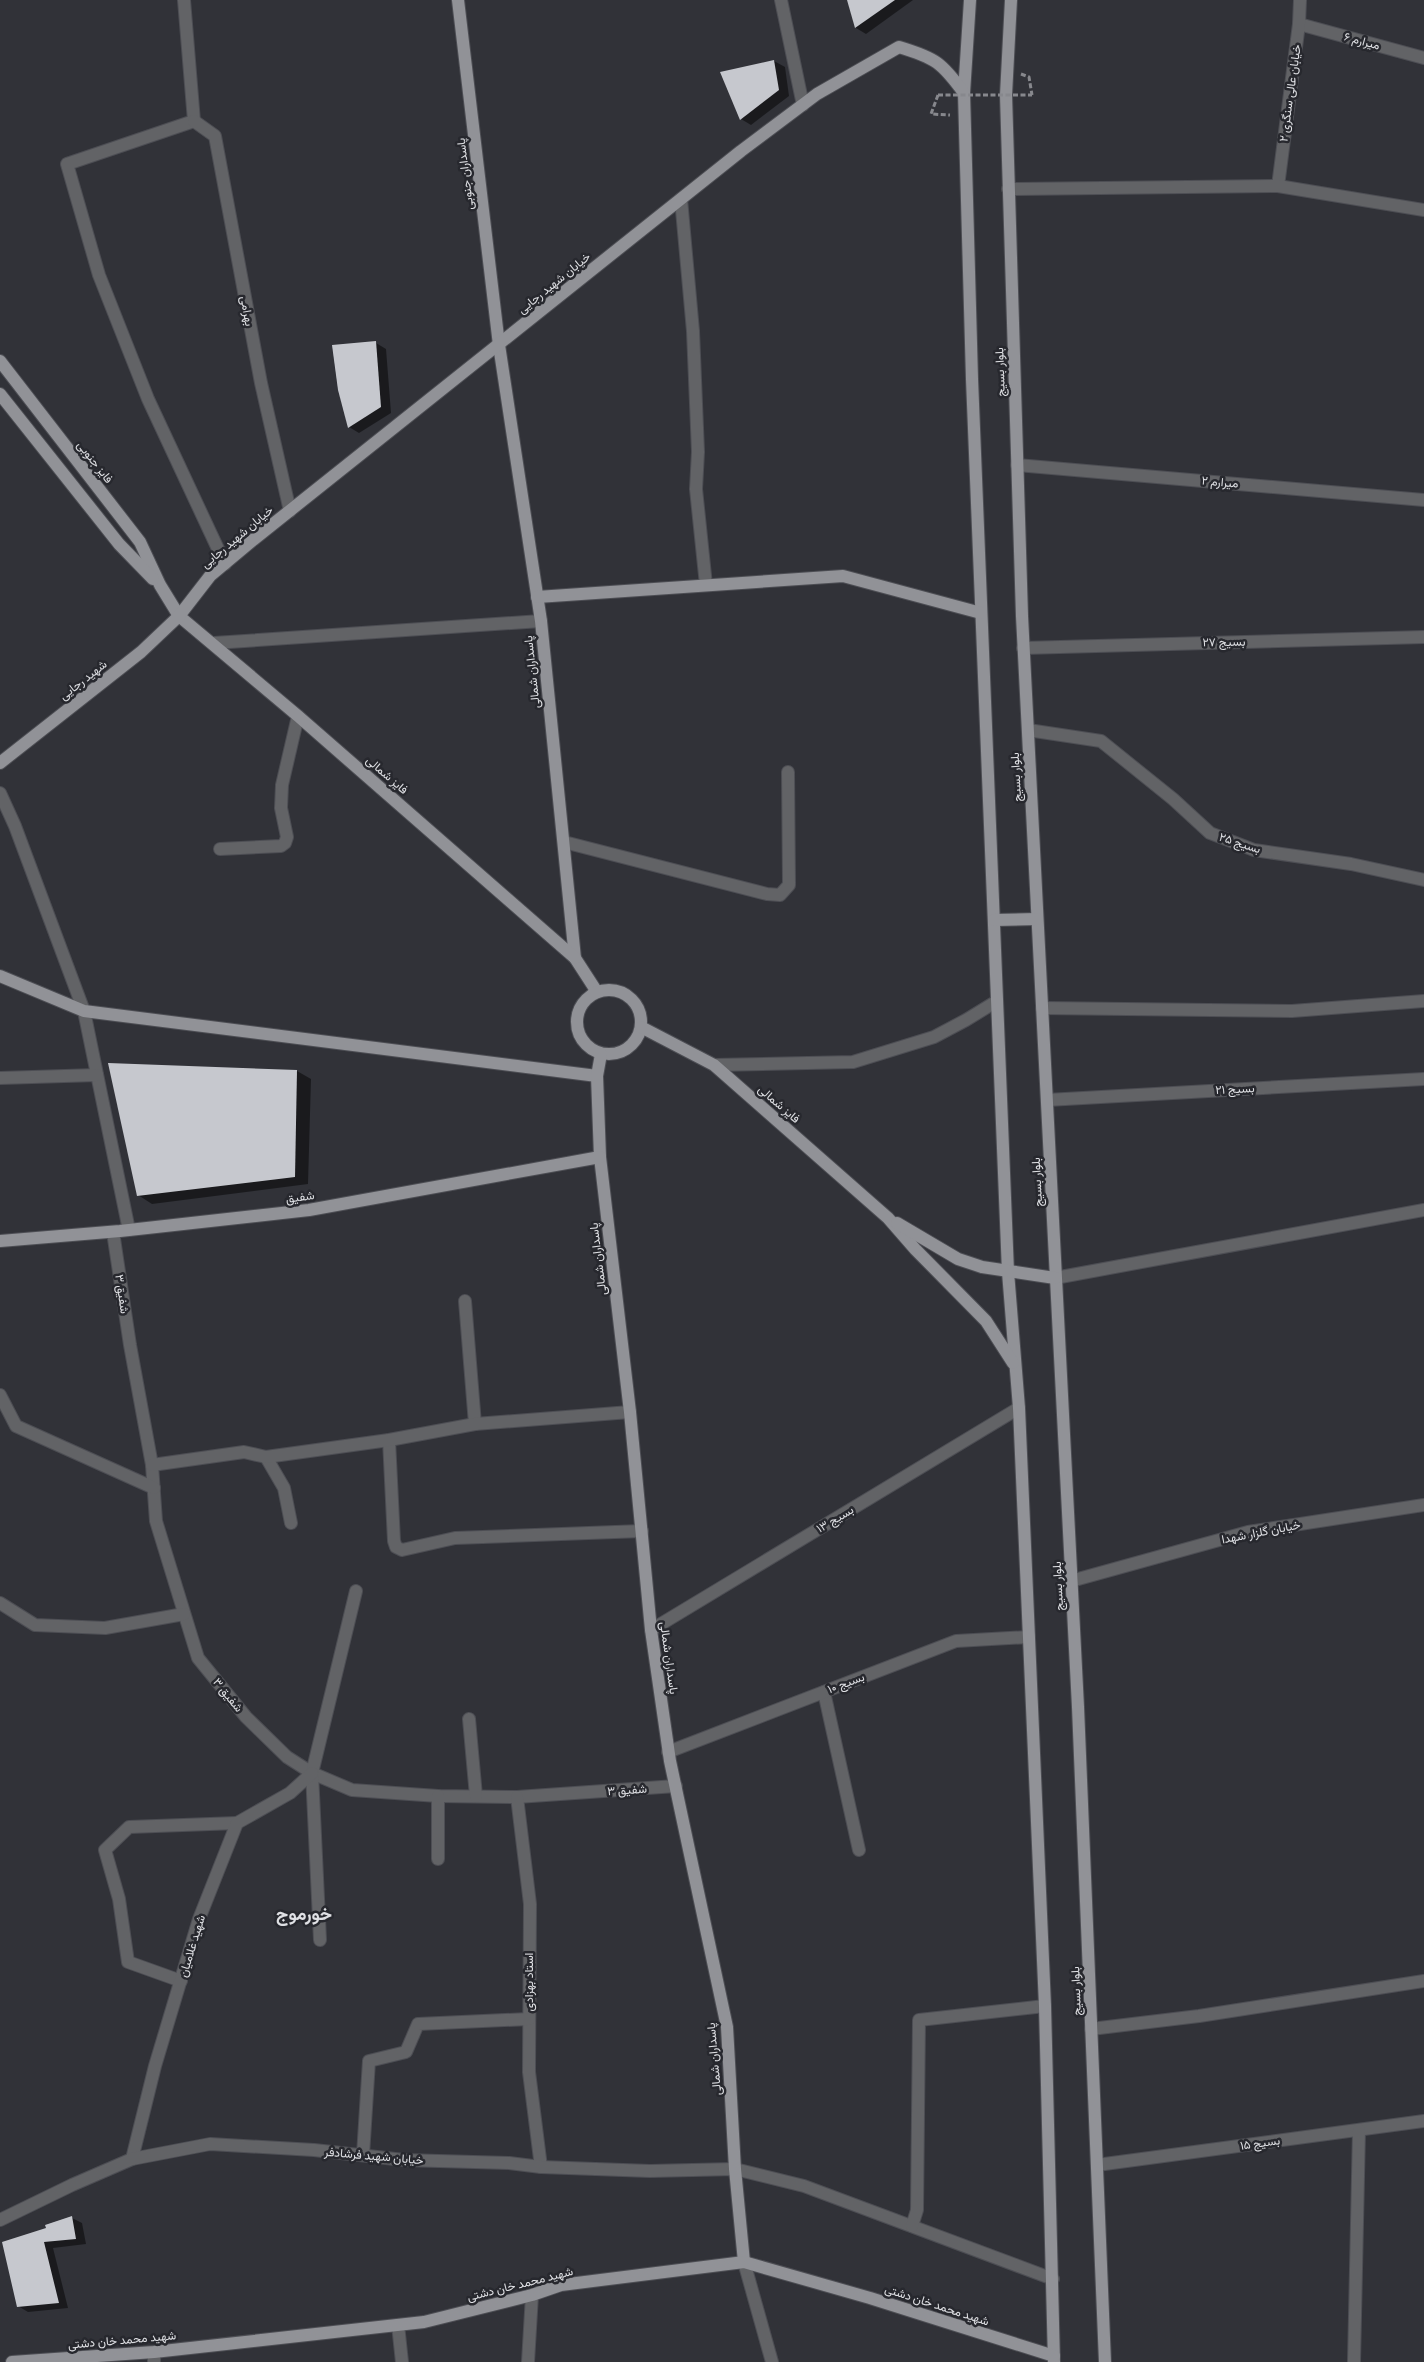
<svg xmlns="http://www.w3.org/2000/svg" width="1424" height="2362" viewBox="0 0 1424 2362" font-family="'Archivo Narrow',Vazirmatn,sans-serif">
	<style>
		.shadow { fill: #0007 }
		.building { fill: #c6c8ce }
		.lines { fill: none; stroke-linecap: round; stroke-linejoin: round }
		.minor-casing { stroke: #4d4e54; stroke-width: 14 }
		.major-casing { stroke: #4d4e54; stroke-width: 14 }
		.path { stroke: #87888d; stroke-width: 3; stroke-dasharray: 5 2.5; stroke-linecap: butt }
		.minor { stroke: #626366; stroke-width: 12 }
		.major { stroke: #919297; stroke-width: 12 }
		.path-bridge { stroke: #87888d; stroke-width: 3; stroke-dasharray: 5 2.5; stroke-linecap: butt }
		.labels { text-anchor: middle; stroke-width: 5; stroke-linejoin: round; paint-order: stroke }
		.street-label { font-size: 12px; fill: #dfe0e4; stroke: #27282e }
		.district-label { font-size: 18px; font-weight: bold; fill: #dfe0e4; stroke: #27282e }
	</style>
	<rect width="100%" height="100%" fill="#313238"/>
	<!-- shadow -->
	<g class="shadow">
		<polygon points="848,0 913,0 866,34 856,28"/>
		<polygon points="774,61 785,67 789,96 751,125 741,119 722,73"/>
		<polygon points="376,343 386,349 391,413 359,433 349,427 339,390"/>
		<polygon points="297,1071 311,1079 308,1184 152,1204 138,1195"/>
		<polygon points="72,2218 82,2223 86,2244 53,2248 68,2308 28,2312 18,2306 48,2229"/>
	</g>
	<!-- building -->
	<g class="building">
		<polygon points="847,0 895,0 855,28"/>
		<polygon points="774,60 779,90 740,120 720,72"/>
		<polygon points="376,341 381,407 348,428 338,390 332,345"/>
		<polygon points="108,1063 297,1070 295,1177 137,1196"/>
		<polygon points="72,2216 76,2239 44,2242 59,2303 17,2307 2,2242 46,2228 45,2225"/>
	</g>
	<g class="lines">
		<defs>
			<g id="minor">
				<polyline points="184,0 194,121 67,164 99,275 148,399 225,564"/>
				<polyline points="781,0 803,105"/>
				<polyline points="1299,24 1424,58"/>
				<polyline points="194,121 215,136 261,383 290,511"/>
				<polyline points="1278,186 1299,24 1300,0"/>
				<polyline points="1008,189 1278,186 1424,210"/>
				<polyline points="681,199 693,331 698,452 696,489 706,585"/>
				<polyline points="1017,465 1424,500"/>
				<polyline points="214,643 541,621"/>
				<polyline points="1023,648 1424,637"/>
				<polyline points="1028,730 1101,741 1173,799 1210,833 1254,850 1351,864 1424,880"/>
				<polyline points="0,793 15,826 84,1011 129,1230"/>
				<polyline points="564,842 767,894 780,895 789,885 788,772"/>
				<polyline points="220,849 281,846 285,843 287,837 281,808 282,785 298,716"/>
				<polyline points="1042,1008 1292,1011 1424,1001"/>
				<polyline points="714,1065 853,1062 934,1037 966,1020 997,1001"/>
				<polyline points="0,1078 97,1075"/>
				<polyline points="1047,1100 1424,1079"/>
				<polyline points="113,1232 130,1345 152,1465 156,1521 198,1658 246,1717 287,1757 312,1773 352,1790 438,1796 517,1797 676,1786"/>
				<polyline points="1055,1278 1424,1210"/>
				<polyline points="465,1301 475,1424"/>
				<polyline points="0,1395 16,1426 154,1488"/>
				<polyline points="389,1440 394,1541 396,1547 402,1550 455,1538 642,1531"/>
				<polyline points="266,1457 284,1488 291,1523"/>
				<polyline points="152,1465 244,1452 266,1457 389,1440 475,1424 630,1412"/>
				<polyline points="1071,1581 1248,1532 1424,1505"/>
				<polyline points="0,1603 35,1625 105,1628 184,1614"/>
				<polyline points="651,1630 1019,1408"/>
				<polyline points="824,1692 859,1850"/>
				<polyline points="469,1719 476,1796"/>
				<polyline points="668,1752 956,1641 1029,1637"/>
				<polyline points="438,1796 438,1859"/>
				<polyline points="517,1797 530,1904 529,2072 541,2167"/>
				<polyline points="320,1940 312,1773 356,1591"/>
				<polyline points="181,1981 128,1962 119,1899 105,1850 129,1827 237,1823"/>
				<polyline points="1091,2029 1199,2016 1424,1981"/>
				<polyline points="363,2155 369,2061 406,2052 418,2024 529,2019"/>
				<polyline points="132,2159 155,2066 199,1919 237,1823 290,1793 312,1773"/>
				<polyline points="1097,2165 1424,2121"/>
				<polyline points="0,2220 72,2185 132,2159 210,2144 314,2150 404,2160 509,2163 541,2167 650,2171 735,2169 804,2186 1053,2279"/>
				<polyline points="912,2226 917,2210 919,2020 1045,2006"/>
				<polyline points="744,2262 772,2362"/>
				<polyline points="398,2325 402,2362"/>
				<polyline points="154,2362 154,2352"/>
				<polyline points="528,2362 532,2295"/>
				<polyline points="1354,2362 1359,2130"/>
			</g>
			<g id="major">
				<polyline points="458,0 499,345 541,621 575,958 597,992"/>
				<polyline points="970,0 964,93 972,379 1008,1272 1019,1408 1045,2006 1054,2362"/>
				<polyline points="1011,0 1006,95 1022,616 1078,1707 1105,2362"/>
				<polyline points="0,361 140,542 160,585 179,616 298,716 575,958"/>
				<polyline points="0,394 119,544 153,579"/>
				<polyline points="537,597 843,576 981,613"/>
				<path d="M0,763L141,652L179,616L210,576L253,540L741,151L817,94L899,47C936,58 942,63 964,93"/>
				<polyline points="994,920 1037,919"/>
				<polyline points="0,976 84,1011 597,1076"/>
				<circle cx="609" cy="1022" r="32"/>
				<polyline points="641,1027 714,1065 888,1218 915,1249 986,1321 1013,1363"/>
				<polyline points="601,1054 597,1076 600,1157 630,1412 651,1630 670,1761 727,2027 735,2169 744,2262"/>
				<polyline points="897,1223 958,1259 982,1267 1055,1278"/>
				<polyline points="0,1241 120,1231 309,1210 600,1157"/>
				<polyline points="12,2362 154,2352 424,2322 532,2295 561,2285 744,2262 870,2298 1054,2356"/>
			</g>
		</defs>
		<!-- minor casing -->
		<use href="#minor" class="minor-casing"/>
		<!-- major casing -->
		<use href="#major" class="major-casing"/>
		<!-- path -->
		<g class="path">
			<polyline points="1021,74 1029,77 1032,95"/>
			<polyline points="938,95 931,114 950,115"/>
		</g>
		<!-- minor -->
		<use href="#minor" class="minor"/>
		<!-- major -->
		<use href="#major" class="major"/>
		<!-- path-bridge -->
		<polyline class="path-bridge" points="938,95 1032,95"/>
	</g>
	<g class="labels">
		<!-- street labels -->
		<g class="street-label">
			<text transform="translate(1362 41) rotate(15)" y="4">میرارم ۶</text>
			<text transform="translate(1290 93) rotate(-82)" y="4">خیابان عالی سنگری ۲</text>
			<text transform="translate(465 174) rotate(-97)" y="4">پاسداران جنوبی</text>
			<text transform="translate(554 283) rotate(-39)" y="4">خیابان شهید رجایی</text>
			<text transform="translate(247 311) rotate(80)" y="4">بهرامی</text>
			<text transform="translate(1000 372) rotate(-92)" y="4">بلوار بسیج</text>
			<text transform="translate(95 462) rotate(52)" y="4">فایز جنوبی</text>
			<text transform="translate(1220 482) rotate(5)" y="4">میرارم ۲</text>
			<text transform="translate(237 537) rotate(-40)" y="4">خیابان شهید رجایی</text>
			<text transform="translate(1224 642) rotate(-1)" y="4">بسیج ۲۷</text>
			<text transform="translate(532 672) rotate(-96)" y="4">پاسداران شمالی</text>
			<text transform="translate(83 680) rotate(-38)" y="4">شهید رجایی</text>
			<text transform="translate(387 775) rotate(41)" y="4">فایز شمالی</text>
			<text transform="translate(1016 777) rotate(-93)" y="4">بلوار بسیج</text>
			<text transform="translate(1240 843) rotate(18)" y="4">بسیج ۲۵</text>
			<text transform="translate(1235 1089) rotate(-3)" y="4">بسیج ۲۱</text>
			<text transform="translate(779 1104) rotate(41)" y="4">فایز شمالی</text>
			<text transform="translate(1037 1182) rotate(-93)" y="4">بلوار بسیج</text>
			<text transform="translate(300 1197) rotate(-8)" y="4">شفیق</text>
			<text transform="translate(598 1259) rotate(-97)" y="4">پاسداران شمالی</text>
			<text transform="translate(122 1294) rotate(82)" y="4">شفیق ۳</text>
			<text transform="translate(835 1519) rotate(-31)" y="4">بسیج ۱۳</text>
			<text transform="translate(1261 1532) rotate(-11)" y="4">خیابان گلزار شهدا</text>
			<text transform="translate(1058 1586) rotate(-93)" y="4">بلوار بسیج</text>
			<text transform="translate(669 1658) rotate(82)" y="4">پاسداران شمالی</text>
			<text transform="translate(846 1683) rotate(-21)" y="4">بسیج ۱۰</text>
			<text transform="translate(228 1695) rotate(51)" y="4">شفیق ۳</text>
			<text transform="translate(627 1790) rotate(-4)" y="4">شفیق ۳</text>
			<text transform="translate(192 1946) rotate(-73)" y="4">شهید غلامیان</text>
			<text transform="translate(529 1982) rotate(-90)" y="4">استاد بهزادی</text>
			<text transform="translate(1076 1991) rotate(-92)" y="4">بلوار بسیج</text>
			<text transform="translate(714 2059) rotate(-95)" y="4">پاسداران شمالی</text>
			<text transform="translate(1260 2143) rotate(-8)" y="4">بسیج ۱۵</text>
			<text transform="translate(374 2156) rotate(5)" y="4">خیابان شهید فرشادفر</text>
			<text transform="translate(520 2284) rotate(-14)" y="4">شهید محمد خان دشتی</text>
			<text transform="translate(937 2305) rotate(18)" y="4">شهید محمد خان دشتی</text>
			<text transform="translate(122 2340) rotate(-5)" y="4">شهید محمد خان دشتی</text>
		</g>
		<!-- district labels -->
		<g class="district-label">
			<text x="304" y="1920">خورموج</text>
		</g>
	</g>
</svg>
